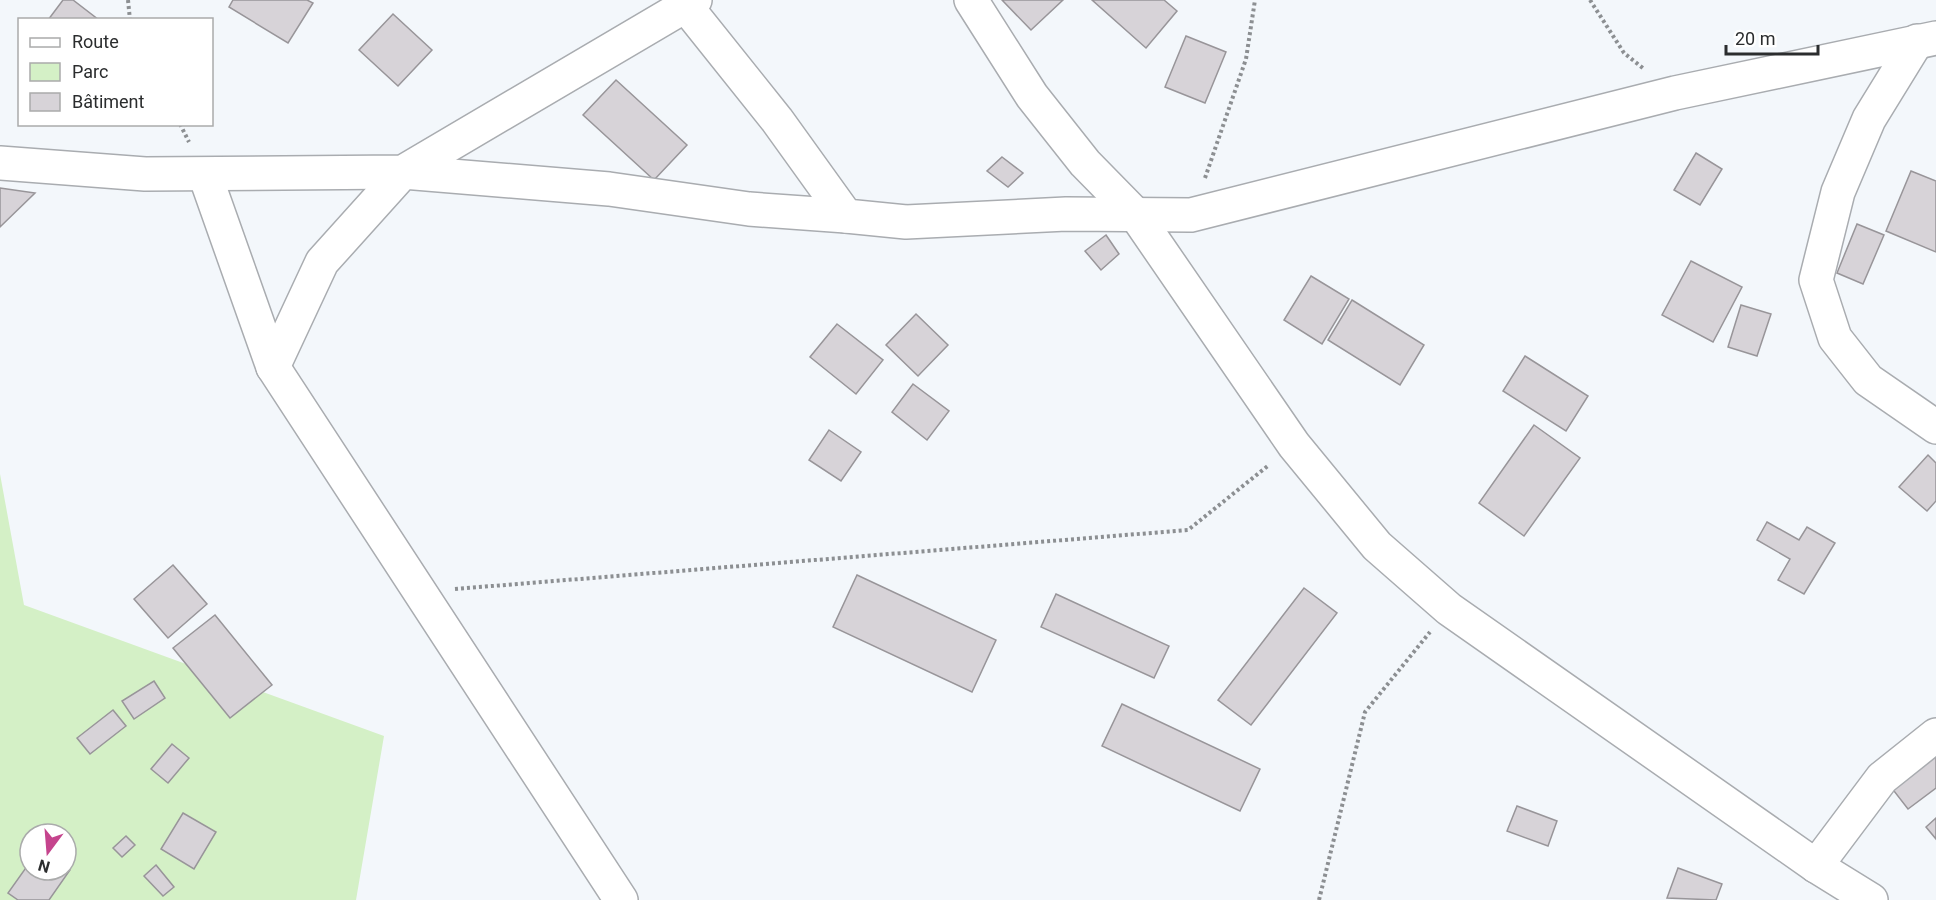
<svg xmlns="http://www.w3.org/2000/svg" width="1936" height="900" viewBox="0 0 1936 900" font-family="Roboto,sans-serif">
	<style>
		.green { fill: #d4f0c6; fill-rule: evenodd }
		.building { fill: #d7d3d8; stroke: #989599; stroke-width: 1.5 }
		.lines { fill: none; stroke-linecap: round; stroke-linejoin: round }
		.minor-casing { stroke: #a9acb0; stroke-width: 36 }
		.path { stroke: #8c8f92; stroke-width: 4; stroke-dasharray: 3 3; stroke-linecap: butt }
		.minor { stroke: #fff; stroke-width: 33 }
	</style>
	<rect width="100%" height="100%" fill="#f3f7fb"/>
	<!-- green -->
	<path class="green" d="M0,474L24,605L384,736L356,900H0ZM30,834H66V870H30Z"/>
	<!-- building -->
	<g class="building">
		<polygon points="63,0 73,0 99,20 48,20"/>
		<polygon points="233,0 307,0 313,3 288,43 229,7"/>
		<polygon points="1002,0 1063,0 1031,30"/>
		<polygon points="1092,0 1164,0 1177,11 1146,48"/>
		<polygon points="393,14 432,50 398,86 359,50"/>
		<polygon points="1186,36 1226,52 1205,103 1165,87"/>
		<polygon points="616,80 687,145 654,180 583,115"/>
		<polygon points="1696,153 1722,169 1700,205 1674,190"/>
		<polygon points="1002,157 1023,173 1008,187 987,171"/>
		<polygon points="1911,171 1936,181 1936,252 1886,231"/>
		<polygon points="0,188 35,193 0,227"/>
		<polygon points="1857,224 1884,235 1863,284 1837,273"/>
		<polygon points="1106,235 1119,254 1101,270 1085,251"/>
		<polygon points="1691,261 1742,287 1713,342 1662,315"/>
		<polygon points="1311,276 1349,299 1322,344 1284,320"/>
		<polygon points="1352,300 1424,345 1400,385 1328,340"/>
		<polygon points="1741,305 1771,314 1757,356 1728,347"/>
		<polygon points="916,314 948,345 918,376 886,345"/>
		<polygon points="837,324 883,360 856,394 810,357"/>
		<polygon points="1525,356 1588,396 1566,431 1503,391"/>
		<polygon points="913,384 949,411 927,440 892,412"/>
		<polygon points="1534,425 1580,458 1524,536 1479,503"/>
		<polygon points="829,430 861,452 841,481 809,460"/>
		<polygon points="1928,455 1936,463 1936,501 1927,511 1899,487"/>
		<polygon points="1767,522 1799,540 1807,527 1835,543 1804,594 1778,580 1790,559 1757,540"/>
		<polygon points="173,565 207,604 168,638 134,599"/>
		<polygon points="857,575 996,640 972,692 833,627"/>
		<polygon points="1304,588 1337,613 1251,725 1218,700"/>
		<polygon points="1056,594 1169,646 1154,678 1041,627"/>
		<polygon points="215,615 272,685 230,718 173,648"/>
		<polygon points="154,681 165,698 134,719 122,701"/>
		<polygon points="1122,704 1260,769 1240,811 1102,746"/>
		<polygon points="113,710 126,726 90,754 77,738"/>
		<polygon points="172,744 189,758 168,783 151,769"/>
		<polygon points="1936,746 1936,788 1908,809 1887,782"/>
		<polygon points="1517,806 1557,821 1548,846 1507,831"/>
		<polygon points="183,813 216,832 194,869 161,849"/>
		<polygon points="1936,818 1936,839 1926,827"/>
		<polygon points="126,836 135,845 122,857 113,848"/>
		<polygon points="30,862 30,870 66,870 66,867 70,870 49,900 18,900 8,893"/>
		<polygon points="156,865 174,887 163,896 144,876"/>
		<polygon points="1678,868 1722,884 1716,900 1667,898"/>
	</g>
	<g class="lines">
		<defs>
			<g id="minor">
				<polyline points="681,0 777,120 846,216 906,222 1066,214 1191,215 1675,93 1936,38"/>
				<polyline points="971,0 1032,96 1085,163 1136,215 1294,445 1377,546 1449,609 1816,866 1871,900"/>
				<polyline points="1917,41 1869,119 1838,192 1816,280 1835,338 1868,380 1936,427"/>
				<polyline points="0,163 145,174 403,172 695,0"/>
				<polyline points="205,175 273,367 621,900"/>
				<polyline points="273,367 322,262 403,172 609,189 749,209 846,216"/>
				<polyline points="1816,866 1882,778 1936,735"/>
			</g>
		</defs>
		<!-- minor casing -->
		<use href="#minor" class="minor-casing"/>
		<!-- path -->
		<g class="path">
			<polyline points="128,0 130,20"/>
			<polyline points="1590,0 1624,53 1644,69"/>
			<polyline points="180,124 189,142"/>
			<polyline points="1205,178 1246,59 1255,0"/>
			<polyline points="455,589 1188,530 1269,465"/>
			<polyline points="1319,900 1365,712 1430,632"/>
		</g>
		<!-- minor -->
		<use href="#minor" class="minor"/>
	</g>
	<!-- legend -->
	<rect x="18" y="18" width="195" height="108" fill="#ffffff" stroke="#aaabab" stroke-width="1.5"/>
	<rect x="30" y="38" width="30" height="9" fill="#ffffff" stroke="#aaabab" stroke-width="1.5"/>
	<text x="72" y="48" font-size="18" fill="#2b2d2e">Route</text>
	<rect x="30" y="63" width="30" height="18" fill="#d4f0c6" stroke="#aaabab" stroke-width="1.5"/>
	<text x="72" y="78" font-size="18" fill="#2b2d2e">Parc</text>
	<rect x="30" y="93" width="30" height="18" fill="#d7d3d8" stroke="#aaabab" stroke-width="1.5"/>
	<text x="72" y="108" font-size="18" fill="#2b2d2e">Bâtiment</text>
	<!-- north arrow -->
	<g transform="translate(48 852) rotate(196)"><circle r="28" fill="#ffffff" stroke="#aaabab" stroke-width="1.5"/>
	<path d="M0-4.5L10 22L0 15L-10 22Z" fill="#c5448d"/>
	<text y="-9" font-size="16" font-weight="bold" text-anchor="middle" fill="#2b2d2e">N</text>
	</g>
	<!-- scale -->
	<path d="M1726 45v9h92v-9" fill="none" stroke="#2b2d2e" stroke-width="3"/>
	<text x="1735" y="45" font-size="18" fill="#2b2d2e" stroke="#ffffff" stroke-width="4.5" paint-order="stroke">20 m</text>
</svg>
